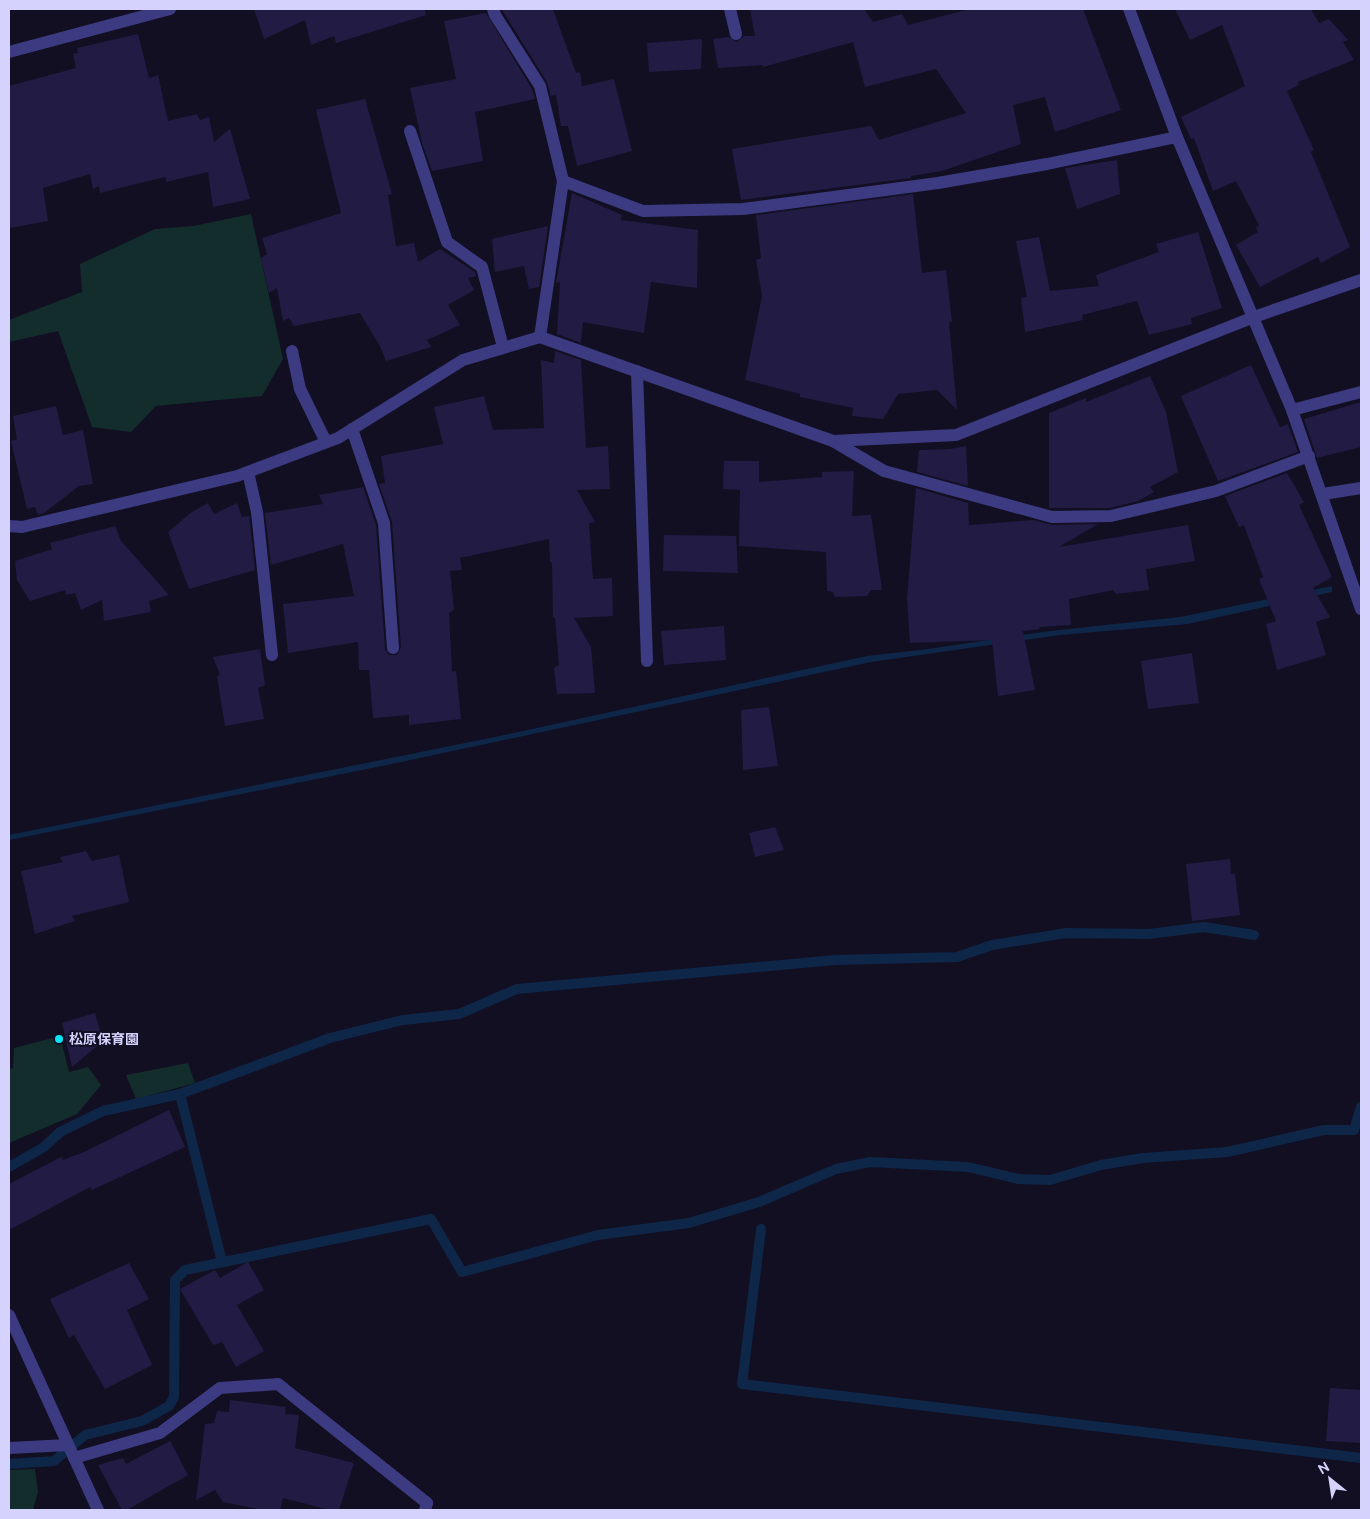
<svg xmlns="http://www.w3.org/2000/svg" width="1370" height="1519" viewBox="0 0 1370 1519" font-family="Ubuntu,'Noto Sans JP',sans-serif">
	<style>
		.green { fill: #122d2c }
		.water { fill: #0e2648 }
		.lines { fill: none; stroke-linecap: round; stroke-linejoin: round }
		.stream { stroke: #0e2648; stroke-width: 10 }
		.building { fill: #221b44 }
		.lane { stroke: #3c3b81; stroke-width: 12 }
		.street { stroke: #3c3b81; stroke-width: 12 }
		.poi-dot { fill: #05e5f7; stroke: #120f23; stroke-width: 2 }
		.labels { text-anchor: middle; stroke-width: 4; stroke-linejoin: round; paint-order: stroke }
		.poi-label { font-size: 14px; font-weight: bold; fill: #d6d2fe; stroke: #120f23; text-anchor: start }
	</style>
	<rect width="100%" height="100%" fill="#120f23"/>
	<!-- green -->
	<g class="green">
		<polygon points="251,214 283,359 262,396 156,406 131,432 92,427 58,331 9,342 9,320 82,292 80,264 155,229 193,226"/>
		<polygon points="60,1036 69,1072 88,1067 101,1085 77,1114 9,1143 9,1069 13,1068 14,1048"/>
		<polygon points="188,1063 195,1083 136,1099 126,1075"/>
		<polygon points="35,1469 38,1492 33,1510 9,1510 9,1470"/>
	</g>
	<!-- water -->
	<polygon class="water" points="1332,586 1332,592 1188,624 1060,635 871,662 387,765 9,840 9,835 495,737 867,656 928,649 1050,631 1180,617"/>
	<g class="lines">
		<!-- stream -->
		<g class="stream">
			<polyline points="180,1094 222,1262"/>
			<polyline points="9,1167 44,1147 60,1132 103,1111 180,1094 330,1038 403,1020 459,1014 517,989 835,960 957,957 992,945 1066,933 1149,934 1204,927 1254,935"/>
			<polyline points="761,1229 742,1384 1361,1458"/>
			<polyline points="9,1464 54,1461 85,1435 142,1421 169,1406 174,1397 175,1280 185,1270 431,1219 462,1272 598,1235 689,1223 759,1202 836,1169 870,1162 968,1167 1018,1179 1050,1180 1101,1165 1143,1158 1227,1152 1324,1130 1354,1130 1361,1107"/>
		</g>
	</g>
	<!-- building -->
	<g class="building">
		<polygon points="254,9 425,9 426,15 336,43 334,36 311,45 305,20 264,39"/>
		<polygon points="509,9 553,9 576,73 580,72 582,86 614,79 632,151 577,166 568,126 561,126 556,95 551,96 547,82 502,10"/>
		<polygon points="750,9 864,9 873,22 902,14 908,25 970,9 1083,9 1121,110 1055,132 1045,97 1013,105 1021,144 942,171 911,176 911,178 741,200 732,149 871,126 879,140 966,113 936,69 865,87 853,42 763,67 763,65 718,68 713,39 729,37 737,42 744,36 755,36"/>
		<polygon points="1175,9 1311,9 1319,23 1329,19 1348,40 1343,42 1354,60 1298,82 1299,85 1287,91 1314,150 1311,152 1350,247 1321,263 1318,257 1260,287 1236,245 1258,232 1256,228 1259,225 1236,181 1213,191 1194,138 1191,139 1181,117 1245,86 1222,25 1190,40"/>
		<polygon points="486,13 532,89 535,99 475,112 483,161 432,171 422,143 410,88 456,79 444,21"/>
		<polygon points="138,34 149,78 158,75 168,121 197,114 200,120 209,117 214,142 230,129 250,199 213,207 208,172 166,182 166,177 144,182 100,193 99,186 93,189 90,174 43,188 48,221 9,228 9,86 76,68 73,54 78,53 77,48"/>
		<polygon points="702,39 701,69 649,72 647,43"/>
		<polygon points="365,99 392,194 388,195 396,246 414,243 418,262 440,249 475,272 476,276 468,278 474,290 448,305 460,325 427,340 431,347 386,361 380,346 360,313 294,326 289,318 283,321 277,288 269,293 261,258 267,254 262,238 341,213 316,110"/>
		<polygon points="1117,160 1120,194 1077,209 1065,168"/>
		<polygon points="572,193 622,215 621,220 698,230 697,288 651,282 644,333 583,322 581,343 557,334 560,282 556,283"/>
		<polygon points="913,194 922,273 946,270 952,322 949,322 957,410 937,390 898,394 883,419 852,416 853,408 800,397 800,394 745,380 762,296 756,260 761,258 756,215"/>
		<polygon points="548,226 539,287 529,289 524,266 495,272 492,239"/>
		<polygon points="1198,232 1222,308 1191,318 1192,324 1149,335 1137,301 1082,315 1083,320 1025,332 1021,298 1027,297 1016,241 1039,237 1050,291 1099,286 1096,275 1159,252 1156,244"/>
		<polygon points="555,351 581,360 586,448 608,446 610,489 577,490 595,522 589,523 593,579 612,578 613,616 574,618 591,647 595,693 557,694 554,668 559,665 555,617 553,618 552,562 550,562 549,539 460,558 462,570 450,571 454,610 449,613 452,672 456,671 461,719 409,725 409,715 373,718 369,670 359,670 358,642 288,653 283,604 354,596 343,544 271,565 265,513 323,504 319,495 363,487 376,525 385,649 389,655 397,655 401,647 392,522 379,484 385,483 381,456 443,444 434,407 484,396 493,430 544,428 541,360 554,363"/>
		<polygon points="1251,365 1280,427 1288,424 1298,452 1218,481 1181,396"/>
		<polygon points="1150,376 1166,412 1178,472 1150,487 1154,492 1138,501 1110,508 1049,508 1049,413 1086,398 1086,402"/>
		<polygon points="1361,402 1361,447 1317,458 1304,419"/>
		<polygon points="56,406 63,435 83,430 93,484 79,486 44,513 38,515 35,507 27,509 11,441 17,439 13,416"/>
		<polygon points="966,446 968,486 917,472 919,450 950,449"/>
		<polygon points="724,461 759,461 759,482 822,477 822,472 854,471 852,516 871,515 882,590 871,590 867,596 835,597 833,592 827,591 826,552 739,546 740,490 723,489"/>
		<polygon points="1287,473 1304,502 1299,505 1332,577 1313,588 1330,617 1316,622 1326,655 1277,670 1266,624 1276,621 1259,579 1263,577 1244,525 1239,527 1225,496"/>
		<polygon points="916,488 968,503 969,525 1033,520 1052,525 1098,524 1059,547 1188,525 1195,561 1146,569 1149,590 1116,594 1113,590 1069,599 1071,625 1039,627 1040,629 1023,631 1035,690 998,696 992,640 910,643 907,599"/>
		<polygon points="208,503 214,514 237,503 242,517 249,516 255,570 189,589 168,532 192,512"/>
		<polygon points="115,526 121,541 169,595 149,601 151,612 104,621 102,600 81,610 75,593 66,595 65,590 30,601 17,580 15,561 52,549 50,543"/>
		<polygon points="664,535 736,536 738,573 663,571"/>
		<polygon points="724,626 726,660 664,665 661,631"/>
		<polygon points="260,649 265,685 258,688 264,719 225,726 217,676 220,675 213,657"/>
		<polygon points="1192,653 1199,703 1148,709 1141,661"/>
		<polygon points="769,707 778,766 743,770 741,710"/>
		<polygon points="775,827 784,850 755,857 749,833"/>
		<polygon points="86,851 92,861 119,855 129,902 72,916 75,921 35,934 21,871 63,862 60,857"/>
		<polygon points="1230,859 1231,874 1235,874 1240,915 1192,921 1186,864"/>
		<polygon points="95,1013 103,1041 72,1067 62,1023"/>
		<polygon points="169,1110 185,1147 92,1190 90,1187 9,1230 9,1184 61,1157 63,1160 84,1152"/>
		<polygon points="248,1262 264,1290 237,1305 264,1351 236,1367 222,1342 213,1345 180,1289 215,1270 220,1278"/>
		<polygon points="129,1263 149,1299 127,1310 152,1365 105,1389 74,1335 69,1338 50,1299"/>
		<polygon points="1330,1388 1361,1390 1361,1443 1326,1441"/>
		<polygon points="230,1400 286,1407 285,1414 299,1415 295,1448 354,1463 339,1510 330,1510 283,1498 280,1510 263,1510 223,1502 215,1490 196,1500 205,1424 214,1423 217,1411 229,1412"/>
		<polygon points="170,1441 188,1475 127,1510 122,1510 98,1465 123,1458 126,1464"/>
	</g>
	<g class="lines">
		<!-- lane -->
		<g class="lane">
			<polyline points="730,9 736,34"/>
			<polyline points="292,351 300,389 326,442"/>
			<polyline points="1292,410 1361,392"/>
			<polyline points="352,429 384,523 393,648"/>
			<polyline points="248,472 257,512 272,655"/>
			<polyline points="74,1458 160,1433 220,1388 278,1384 427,1503"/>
		</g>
		<!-- street -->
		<g class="street">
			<polyline points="493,9 495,15 540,86 563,181 540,337"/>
			<polyline points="1129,9 1177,137 1292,410 1361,609"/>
			<polyline points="9,52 170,9"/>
			<polyline points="410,131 447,242 482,267 503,347"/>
			<polyline points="563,181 643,211 743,209 938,183 1047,164 1177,137"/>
			<polyline points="637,371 647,661"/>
			<polyline points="833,441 884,471 1052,517 1111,516 1216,491 1309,456"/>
			<polyline points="1323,494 1361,488"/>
			<polyline points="9,526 22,527 237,476 338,438 463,360 540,337 833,441 956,435 1254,317 1361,280"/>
			<polyline points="9,1315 98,1510"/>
			<polyline points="9,1448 68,1445"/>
			<polyline points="425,1510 427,1503"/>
		</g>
	</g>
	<!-- markers -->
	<circle class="poi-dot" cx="59" cy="1039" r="5"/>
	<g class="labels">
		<!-- poi labels -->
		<g class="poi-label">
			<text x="69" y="1044">松原保育園</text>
		</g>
	</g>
	<!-- border -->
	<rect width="1370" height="1519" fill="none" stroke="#d6d2fe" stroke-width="20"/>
	<!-- north arrow -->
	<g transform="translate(1330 1479) rotate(330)" stroke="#120f23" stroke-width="4" paint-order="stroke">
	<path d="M0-4L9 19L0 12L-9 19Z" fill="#d6d2fe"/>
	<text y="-8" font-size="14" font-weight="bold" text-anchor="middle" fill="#d6d2fe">N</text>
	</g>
</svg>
